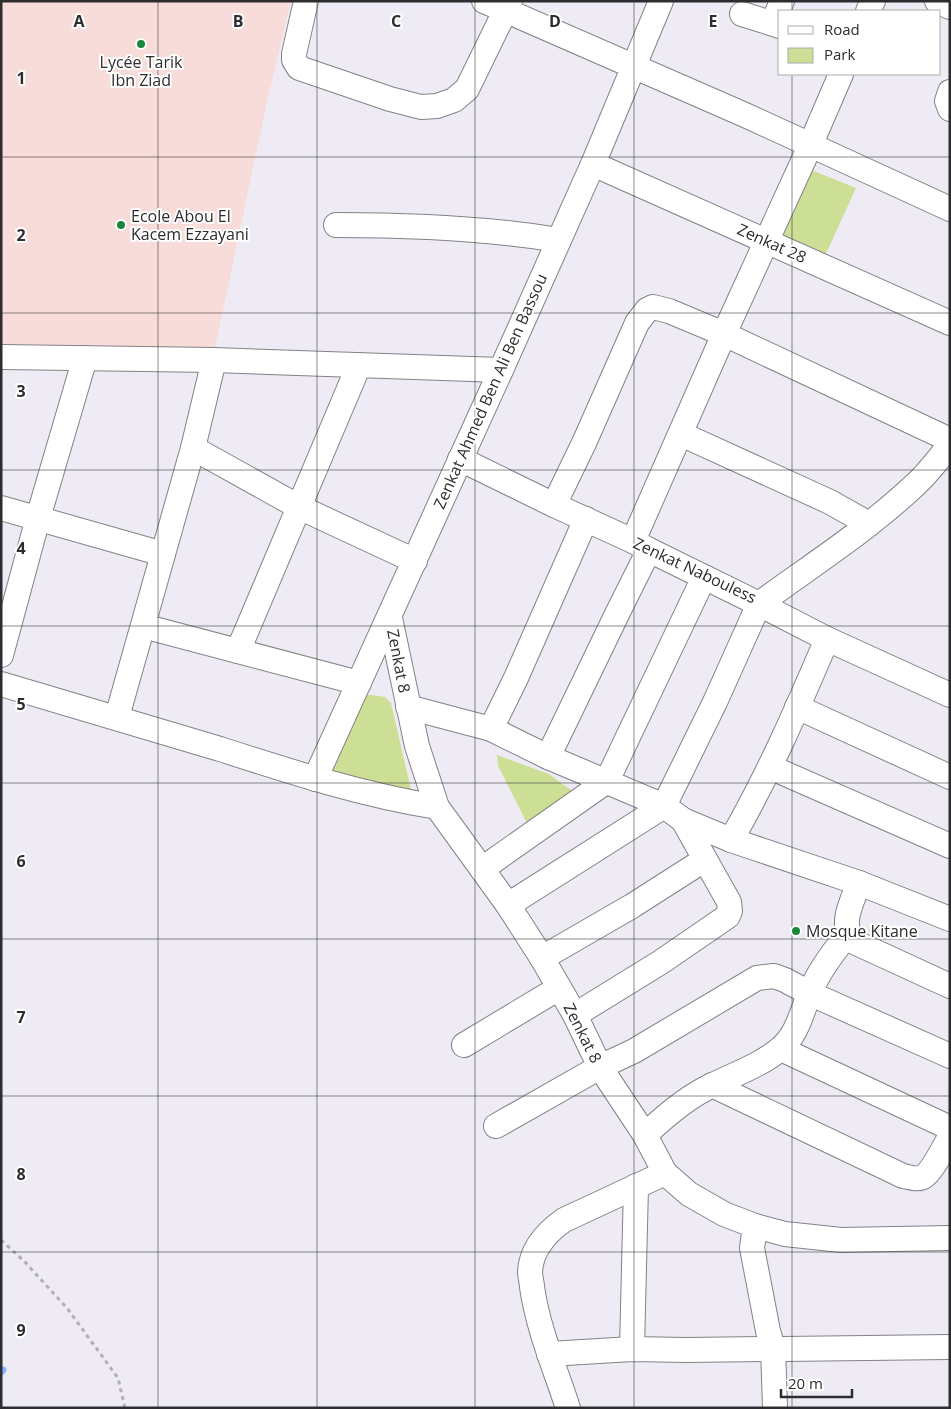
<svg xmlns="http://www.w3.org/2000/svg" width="951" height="1409" viewBox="0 0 951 1409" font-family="'Open Sans',sans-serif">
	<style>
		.education { fill: #f7dcd9 }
		.green { fill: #cddf95 }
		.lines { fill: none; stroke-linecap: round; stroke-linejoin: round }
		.stream { stroke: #84b3fe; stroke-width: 7 }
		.street-casing { stroke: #848088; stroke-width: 26 }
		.path { stroke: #b2afb6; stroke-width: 3; stroke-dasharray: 4 4; stroke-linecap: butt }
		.street { stroke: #fff; stroke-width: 24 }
		.grid { fill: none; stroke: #2d2c2f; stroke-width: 1; stroke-opacity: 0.55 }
		.poi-dot { fill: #1b863d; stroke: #fff; stroke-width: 2 }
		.labels { text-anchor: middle; stroke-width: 4; stroke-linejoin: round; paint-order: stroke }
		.poi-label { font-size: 16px; fill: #2d2c2f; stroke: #fff; text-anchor: start }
		.street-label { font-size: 16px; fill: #2d2c2f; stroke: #fff }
		.grid-label { font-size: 16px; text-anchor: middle; font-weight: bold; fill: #2d2c2f; stroke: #fff; stroke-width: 4; stroke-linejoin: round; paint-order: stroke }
	</style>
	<rect width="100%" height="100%" fill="#efebf4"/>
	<!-- education -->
	<polygon class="education" points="1,1 291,1 266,106 214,353 1,345"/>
	<!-- green -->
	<g class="green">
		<polygon points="809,169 856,188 824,258 779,240"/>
		<polygon points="365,694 385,697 391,703 412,794 334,774 333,766"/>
		<polygon points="497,755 549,774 575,793 529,827 498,766"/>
	</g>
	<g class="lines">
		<!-- stream -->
		<polyline class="stream" points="1,1370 3,1370 1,1372"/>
		<defs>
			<g id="street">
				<polyline points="306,1 294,54 294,60 299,68 390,99 421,107 437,106 454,100 467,89 510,1"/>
				<polyline points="484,1 745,115 950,209"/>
				<polyline points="937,1 950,7"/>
				<polyline points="868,11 873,1"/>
				<polyline points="742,14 780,26"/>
				<polyline points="773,22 782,1"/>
				<polyline points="950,92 947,101 950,109"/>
				<polyline points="593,164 950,323"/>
				<path d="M336,225C411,225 485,228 559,240"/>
				<polyline points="1,357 214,360 501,370"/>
				<polyline points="681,434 830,502 869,524"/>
				<polyline points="193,448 299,507 415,561"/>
				<path d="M460,459L554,505L633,541L649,550L759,604C812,565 869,529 917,483C929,472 939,458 950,445"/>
				<polyline points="554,505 584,443 637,323 647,310 653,307 669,311 724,334 950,440"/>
				<polyline points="1,508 163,554"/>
				<polyline points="633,541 724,334 810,146 841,74"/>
				<polyline points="390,618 417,746 437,807 508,905 542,958 575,1015 600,1067 645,1135 665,1173 689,1194 724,1214 755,1226 785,1234 841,1240 950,1238"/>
				<polyline points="143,626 359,683"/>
				<polyline points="238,651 359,365"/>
				<polyline points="1,655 38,518 85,358"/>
				<path d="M1,684C74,705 147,727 220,749C291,772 363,795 437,807"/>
				<polyline points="408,707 491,729 548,757 664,806 683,820 731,840 859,883 950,919"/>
				<polyline points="797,707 950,777"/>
				<polyline points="117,717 193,448 214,360"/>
				<polyline points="491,729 516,678 586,519"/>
				<polyline points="548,757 618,612 649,550"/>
				<polyline points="770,767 950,846"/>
				<polyline points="315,779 501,370 593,164 661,1"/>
				<path d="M731,840C768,776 798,707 827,639"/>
				<polyline points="482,869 607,781 704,577"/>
				<path d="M859,883C852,902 840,922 852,941L950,986"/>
				<polyline points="508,905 664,806 715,702 759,604 827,639 950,695"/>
				<polyline points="542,958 632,906 704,860"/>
				<polyline points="575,1015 661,962 728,916 730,911 729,902 683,820"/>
				<polyline points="464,1045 559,988"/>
				<polyline points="781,1049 950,1128"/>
				<path d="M712,1085L903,1176C909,1177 917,1180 923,1177C932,1172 944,1147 950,1137"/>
				<polyline points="496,1126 600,1067 634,1051 757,978 774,976 785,980 809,993 950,1056"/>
				<path d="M645,1135C665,1116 688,1096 713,1085C735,1074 761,1065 780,1049C798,1034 802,1011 810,992C819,971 833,952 848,934"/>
				<polyline points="755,1226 752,1248 768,1331 773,1348 775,1408"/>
				<polyline points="632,1349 636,1186"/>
				<polyline points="549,1354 632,1349 686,1350 950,1347"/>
				<path d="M568,1408C555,1368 538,1329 532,1287C532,1282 530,1277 530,1272C531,1249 547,1232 564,1220L665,1173"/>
			</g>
		</defs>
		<!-- street casing -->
		<use href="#street" class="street-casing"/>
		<!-- path -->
		<polyline class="path" points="1,1240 24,1261 67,1308 118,1378 125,1408"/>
		<!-- street -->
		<use href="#street" class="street"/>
	</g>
	<!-- grid -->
	<path class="grid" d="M158,1V1408M317,1V1408M475,1V1408M634,1V1408M792,1V11M792,74V1408M1,157H950M1,313H950M1,470H950M1,626H950M1,783H950M1,939H950M1,1096H950M1,1252H950"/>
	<!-- markers -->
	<g class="poi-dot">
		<circle cx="141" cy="44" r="5"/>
		<circle cx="121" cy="225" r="5"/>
		<circle cx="796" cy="931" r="5"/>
	</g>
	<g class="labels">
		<!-- poi labels -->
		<g class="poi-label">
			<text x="141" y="68" text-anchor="middle">Lycée Tarik<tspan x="141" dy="18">Ibn Ziad</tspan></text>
			<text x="131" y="222">Ecole Abou El<tspan x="131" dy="18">Kacem Ezzayani</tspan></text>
			<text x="806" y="937">Mosque Kitane</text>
		</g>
		<!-- street labels -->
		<g class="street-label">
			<text transform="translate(772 243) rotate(24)" y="6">Zenkat 28</text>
			<text transform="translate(490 391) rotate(-66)" y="6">Zenkat Ahmed Ben Ali Ben Bassou</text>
			<text transform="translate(695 570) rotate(25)" y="6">Zenkat Nabouless</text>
			<text transform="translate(399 661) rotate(79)" y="6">Zenkat 8</text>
			<text transform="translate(583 1033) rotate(63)" y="6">Zenkat 8</text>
		</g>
	</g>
	<g class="grid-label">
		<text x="79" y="27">A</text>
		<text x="238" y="27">B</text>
		<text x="396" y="27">C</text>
		<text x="555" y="27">D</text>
		<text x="713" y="27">E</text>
		<text x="21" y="84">1</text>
		<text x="21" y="241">2</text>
		<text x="21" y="397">3</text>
		<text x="21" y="554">4</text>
		<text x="21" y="710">5</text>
		<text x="21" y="867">6</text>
		<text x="21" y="1023">7</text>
		<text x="21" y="1180">8</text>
		<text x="21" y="1336">9</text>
	</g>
	<!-- border -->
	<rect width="951" height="1409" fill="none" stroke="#2d2c2f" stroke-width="5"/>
	<!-- legend -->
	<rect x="778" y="10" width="162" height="65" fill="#ffffff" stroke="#ababac"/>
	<rect x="788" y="26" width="25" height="8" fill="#ffffff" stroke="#ababac"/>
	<text x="824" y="35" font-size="15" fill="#2d2c2f">Road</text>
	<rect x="788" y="48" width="25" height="15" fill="#cddf95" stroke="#ababac"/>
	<text x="824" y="60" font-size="15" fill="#2d2c2f">Park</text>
	<!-- scale -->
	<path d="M781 1389v8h71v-8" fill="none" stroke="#2d2c2f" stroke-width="2.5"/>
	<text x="788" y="1389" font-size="15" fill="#2d2c2f" stroke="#ffffff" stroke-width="4" paint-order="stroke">20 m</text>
</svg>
